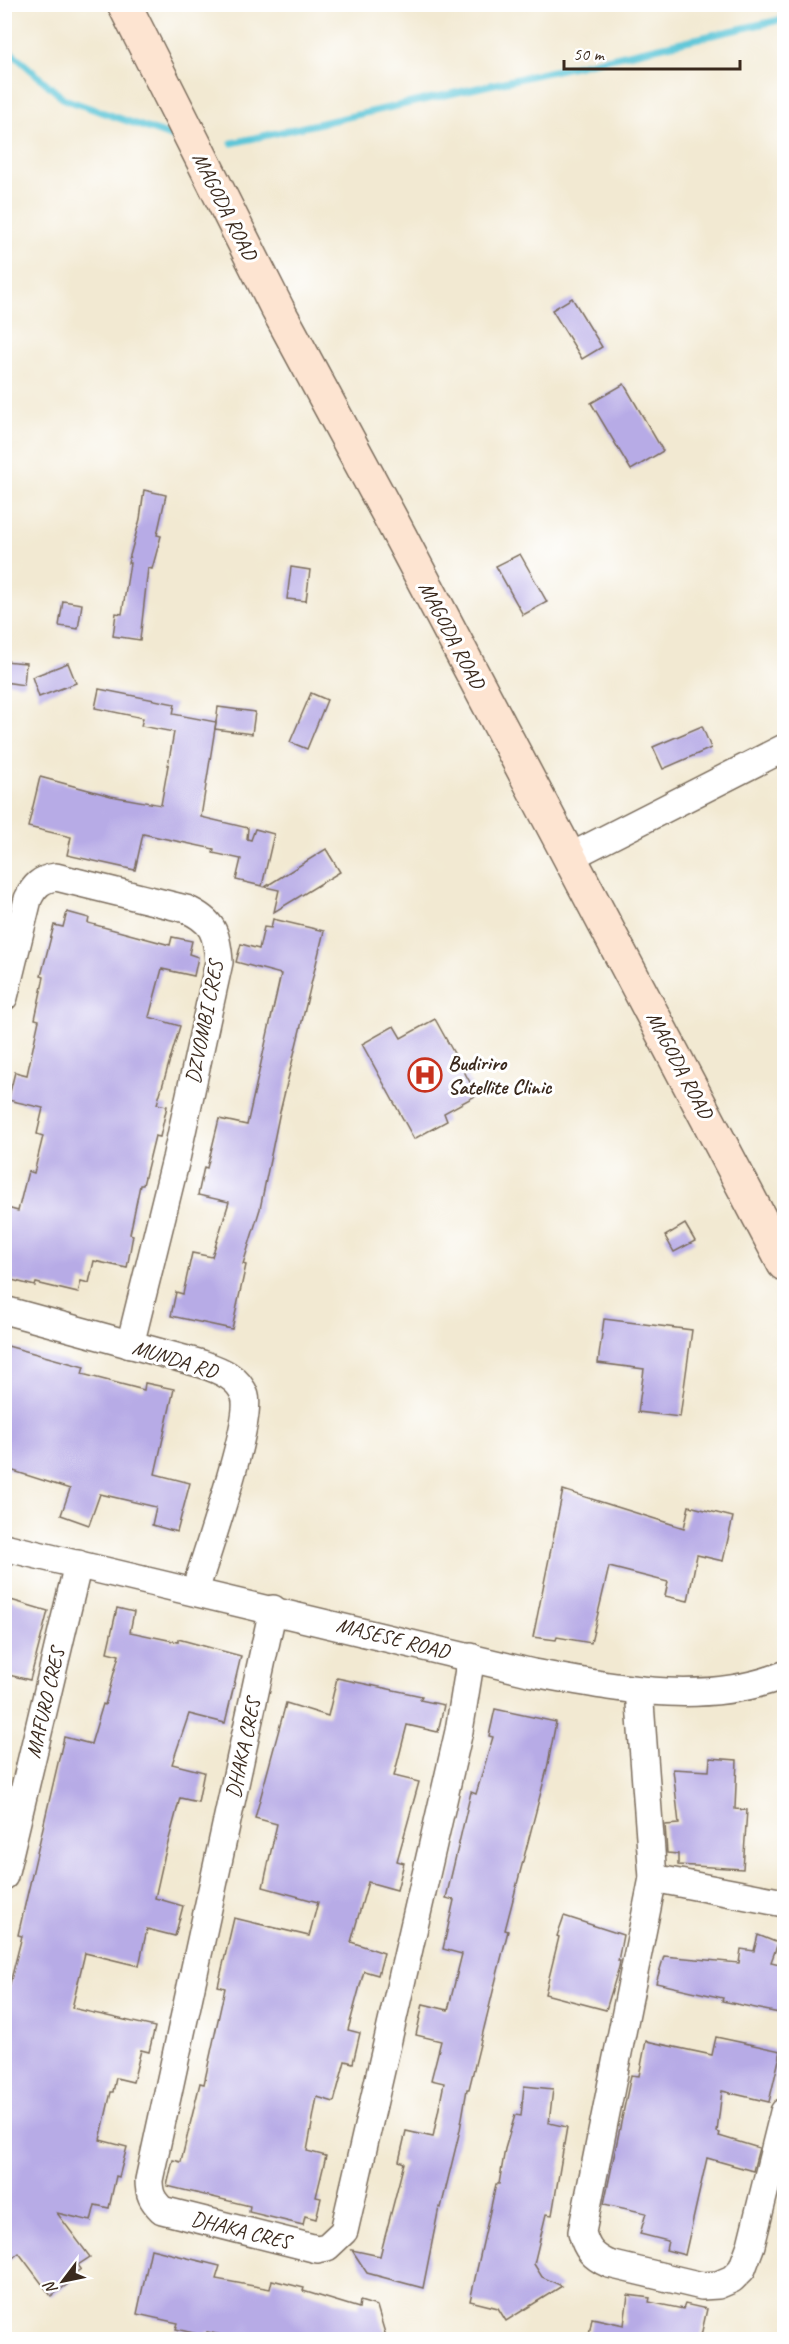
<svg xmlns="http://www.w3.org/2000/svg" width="789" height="2344" viewBox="0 0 789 2344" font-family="Caveat,sans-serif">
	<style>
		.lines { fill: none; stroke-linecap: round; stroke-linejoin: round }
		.stream { stroke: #5dc6d8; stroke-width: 7 }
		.building { fill: #b7abe6 }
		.street-casing { stroke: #7b6d5d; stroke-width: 30 }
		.secondary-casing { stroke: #7b6d5d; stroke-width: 36 }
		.street { stroke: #fff; stroke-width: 27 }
		.secondary { stroke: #fde4d1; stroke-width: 33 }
		.labels { text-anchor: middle; stroke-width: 6; stroke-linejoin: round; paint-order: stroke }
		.street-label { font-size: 21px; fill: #3b2a1e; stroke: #fff }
		.poi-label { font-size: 21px; font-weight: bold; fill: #3b2a1e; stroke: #fff; text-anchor: start }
	</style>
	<rect width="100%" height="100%" fill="#fff"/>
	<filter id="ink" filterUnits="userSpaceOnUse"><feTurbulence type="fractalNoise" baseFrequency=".0167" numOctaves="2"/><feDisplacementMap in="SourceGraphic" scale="12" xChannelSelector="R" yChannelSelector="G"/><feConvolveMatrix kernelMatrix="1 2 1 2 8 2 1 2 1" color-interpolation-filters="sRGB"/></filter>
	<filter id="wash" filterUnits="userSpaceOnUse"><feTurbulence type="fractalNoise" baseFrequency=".008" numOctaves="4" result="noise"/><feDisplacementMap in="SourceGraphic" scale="24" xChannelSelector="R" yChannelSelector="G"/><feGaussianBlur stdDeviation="1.35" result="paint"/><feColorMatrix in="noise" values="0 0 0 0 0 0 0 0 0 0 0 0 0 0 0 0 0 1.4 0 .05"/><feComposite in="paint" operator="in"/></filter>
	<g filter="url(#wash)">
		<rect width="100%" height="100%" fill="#f2e9d2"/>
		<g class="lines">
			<!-- stream -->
			<g class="stream">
				<polyline points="4,46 64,99 173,137"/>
				<polyline points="232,143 784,19"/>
			</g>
		</g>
		<g id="blocks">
			<!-- building -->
			<g class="building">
				<polygon points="572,298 602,347 582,359 552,310"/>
				<polygon points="624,384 663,451 631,470 591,403"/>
				<polygon points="144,490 166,495 157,535 161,536 152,569 148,568 140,640 113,636 116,613 122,614 130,563 128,563 140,519"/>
				<polygon points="520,554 547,602 523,615 496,566"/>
				<polygon points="291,567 310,570 306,601 287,599"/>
				<polygon points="63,601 82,604 78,629 59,626"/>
				<polygon points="4,661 26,663 24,685 4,682"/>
				<polygon points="68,663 76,683 39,697 32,677"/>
				<polygon points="99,689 175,704 173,714 216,722 201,817 248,828 247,839 251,840 255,829 274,834 262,886 236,880 241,859 213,853 214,849 143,834 135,870 67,855 71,837 28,827 40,777 111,796 161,805 174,732 141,726 143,718 95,708"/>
				<polygon points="311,693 327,700 307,749 290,742"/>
				<polygon points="218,707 255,712 252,734 215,729"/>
				<polygon points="702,726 711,748 663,769 653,747"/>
				<polygon points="326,849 340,872 274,912 279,890 265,887"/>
				<polygon points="67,912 89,918 88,923 170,945 172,937 192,941 189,954 198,957 194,976 162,969 149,1017 180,1026 157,1104 167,1106 160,1137 155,1136 143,1185 140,1185 130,1234 133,1235 127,1268 94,1261 89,1283 81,1281 78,1293 36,1283 35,1286 4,1278 4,1207 18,1211 28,1171 34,1173 43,1136 37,1134 43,1108 8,1100 15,1072 27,1075 39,1020 35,1019 44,977 41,976 54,925 63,927"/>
				<polygon points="273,919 324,931 279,1116 260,1209 243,1264 246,1265 232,1329 171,1316 176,1292 183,1294 192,1253 212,1257 229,1202 198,1195 204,1167 207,1168 219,1119 247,1125 281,974 236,962 241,944 259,949 264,927 271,928"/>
				<polygon points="435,1019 477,1095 444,1113 447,1121 414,1139 362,1044 394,1026 401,1038"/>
				<polygon points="685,1224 695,1241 674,1252 665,1236"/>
				<polygon points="604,1319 692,1330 680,1417 638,1412 644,1369 598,1363"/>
				<polygon points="4,1345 84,1367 82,1374 144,1390 145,1383 174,1389 155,1474 190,1483 177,1532 152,1525 156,1507 100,1494 89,1525 61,1515 70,1489 4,1468"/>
				<polygon points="563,1490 684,1528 689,1506 733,1517 723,1561 697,1555 688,1601 665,1596 668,1582 609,1567 591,1643 557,1637 556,1640 533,1637"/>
				<polygon points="4,1598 48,1611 30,1680 4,1674"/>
				<polygon points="117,1608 134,1612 130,1632 178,1642 178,1639 241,1656 225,1723 189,1714 172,1764 204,1772 198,1802 180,1798 164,1858 155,1898 183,1906 175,1936 147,1929 139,1966 85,1953 72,2008 155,2027 149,2052 141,2050 133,2082 116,2078 113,2092 111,2092 100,2140 127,2147 119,2177 116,2176 109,2208 95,2205 91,2221 57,2213 90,2257 78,2265 81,2269 72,2275 75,2279 51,2296 19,2253 4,2265 4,2007 22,1936 18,1935 64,1737 91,1744 103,1704 105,1705 119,1655 107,1652"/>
				<polygon points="337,1678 422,1696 420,1700 444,1705 438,1732 407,1725 394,1776 419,1782 397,1861 404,1863 397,1890 368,1882 351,1942 384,1953 378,1975 364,1971 348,2030 360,2033 353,2063 345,2061 334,2102 317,2097 307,2151 326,2156 316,2197 321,2198 316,2219 305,2216 303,2225 249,2212 250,2206 167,2186 173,2160 181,2162 200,2083 204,2084 225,1988 218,1986 234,1918 309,1936 318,1902 263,1887 277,1824 255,1818 286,1703 328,1716"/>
				<polygon points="495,1709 556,1722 547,1769 505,1930 508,1931 500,1963 469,2089 467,2089 460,2130 441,2208 439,2207 423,2288 367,2273 352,2250 380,2256 404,2163 399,2161 406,2131 433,2137 444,2083 431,2080 441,2041 416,2035 423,2004 448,2010 462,1954 443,1949 454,1900 446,1898 471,1792 476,1794 493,1737 489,1736"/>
				<polygon points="710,1758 737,1760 735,1809 747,1810 743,1869 678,1865 678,1854 667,1853 665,1825 679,1824 673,1769 709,1771"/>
				<polygon points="564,1916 623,1935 618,1961 620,1961 619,1967 606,2010 545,1994 559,1937 557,1936"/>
				<polygon points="758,1935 778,1943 771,1962 784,1965 784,2014 722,2001 723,1998 656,1983 664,1956 739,1963 741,1949 754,1951"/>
				<polygon points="716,2037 781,2051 769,2102 722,2091 717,2132 720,2133 719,2136 759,2148 753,2171 707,2158 685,2255 666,2250 668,2241 640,2234 646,2213 604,2204 631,2075 639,2076 646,2041 712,2055"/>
				<polygon points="524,2086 553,2089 549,2123 567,2127 552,2215 546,2214 534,2264 542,2277 562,2286 506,2321 498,2308 470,2301 496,2184 499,2184 505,2149 515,2115 521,2116"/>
				<polygon points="151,2249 220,2266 216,2279 270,2289 272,2280 304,2288 303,2291 359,2308 360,2301 377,2306 387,2340 243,2340 207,2332 206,2336 176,2329 178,2323 137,2314"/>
				<polygon points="628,2295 650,2298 649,2302 683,2309 685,2304 707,2309 700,2340 588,2340 592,2318 624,2325"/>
			</g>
		</g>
	</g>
	<g filter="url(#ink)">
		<use href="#blocks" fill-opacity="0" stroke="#7b6d5d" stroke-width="1.5"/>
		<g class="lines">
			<defs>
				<g id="street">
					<polyline points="570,857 784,748"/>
					<path d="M4,997L28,899C34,886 41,879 56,877L186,909C213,921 217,933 219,962L176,1159L130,1345"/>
					<path d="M4,1310L202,1364C219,1370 239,1377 245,1396C253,1421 205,1558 195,1591"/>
					<path d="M4,1547L533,1673C617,1688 703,1707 784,1675"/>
					<path d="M273,1609L149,2180C149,2194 152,2200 162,2210L317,2249L327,2247L344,2231L459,1731L471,1657"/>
					<path d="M639,1690L653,1878L582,2232C586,2249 593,2257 609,2264L702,2286L718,2285L732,2279L742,2269L751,2245L784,2112"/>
					<polyline points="4,1876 78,1564"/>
					<polyline points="653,1878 784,1903"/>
				</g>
				<polyline id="secondary" points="124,4 278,310 391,519 784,1264"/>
			</defs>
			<!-- street casing -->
			<use href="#street" class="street-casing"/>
			<!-- secondary casing -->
			<use href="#secondary" class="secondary-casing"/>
			<!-- street -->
			<use href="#street" class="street"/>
			<!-- secondary -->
			<use href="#secondary" class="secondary"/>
		</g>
	</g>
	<!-- icons -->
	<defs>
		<symbol id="hospital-ring" viewBox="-11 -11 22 22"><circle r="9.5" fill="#fff" stroke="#c8321e" stroke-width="1.5"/><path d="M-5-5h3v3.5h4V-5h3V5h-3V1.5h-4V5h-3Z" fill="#c8321e"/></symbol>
	</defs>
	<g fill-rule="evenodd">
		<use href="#hospital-ring" x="406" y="1056" width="38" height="38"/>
	</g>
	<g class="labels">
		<!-- street labels -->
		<g class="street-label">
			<text transform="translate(225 206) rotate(63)" y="7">MAGODA ROAD</text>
			<text transform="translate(452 635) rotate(62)" y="7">MAGODA ROAD</text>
			<text transform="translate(204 1022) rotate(-79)" y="7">DZVOMBI CRES</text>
			<text transform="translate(680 1065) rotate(62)" y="7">MAGODA ROAD</text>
			<text transform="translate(175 1359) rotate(17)" y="7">MUNDA RD</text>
			<text transform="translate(393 1638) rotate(14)" y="7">MASESE ROAD</text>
			<text transform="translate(45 1703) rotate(-77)" y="7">MAFURO CRES</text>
			<text transform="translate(243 1748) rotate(-78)" y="7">DHAKA CRES</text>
			<text transform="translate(241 2230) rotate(14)" y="7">DHAKA CRES</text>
		</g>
		<!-- poi labels -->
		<g class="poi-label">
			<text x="448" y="1070">Budiriro<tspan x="448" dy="24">Satellite Clinic</tspan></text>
		</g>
	</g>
	<!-- margin -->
	<rect width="789" height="2344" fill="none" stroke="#fff" stroke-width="24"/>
	<!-- north arrow -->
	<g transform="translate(63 2281) rotate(238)" stroke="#ffffff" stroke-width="4.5" paint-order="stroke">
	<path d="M0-4.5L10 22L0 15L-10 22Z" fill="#3b2a1e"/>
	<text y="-9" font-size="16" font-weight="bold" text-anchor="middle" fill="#3b2a1e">N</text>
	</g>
	<!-- scale -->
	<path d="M564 60v9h176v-9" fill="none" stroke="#3b2a1e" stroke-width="3"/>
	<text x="573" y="60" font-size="18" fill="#3b2a1e" stroke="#ffffff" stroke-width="4.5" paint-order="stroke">50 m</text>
</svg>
